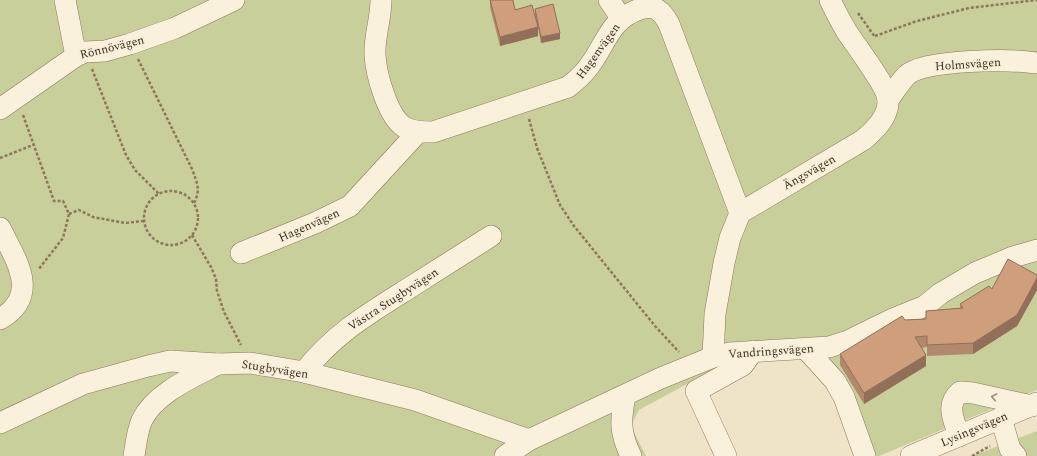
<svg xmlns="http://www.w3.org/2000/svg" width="1037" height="456" viewBox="0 0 1037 456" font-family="Spectral,serif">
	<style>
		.green { fill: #c9cf9b }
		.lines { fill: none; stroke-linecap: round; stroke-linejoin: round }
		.minor-casing { stroke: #8d765c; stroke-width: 22 }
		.path { stroke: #8d765c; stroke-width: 2.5; stroke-dasharray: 3 2; stroke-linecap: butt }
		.minor { stroke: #faf1dc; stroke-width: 21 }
		.wall { fill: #b2896c }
		.shaded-wall { fill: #916f58 }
		.building { fill: #cf9f7d; stroke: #916f58 }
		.oneway { stroke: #9c907e }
		.labels { text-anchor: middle; stroke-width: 3; stroke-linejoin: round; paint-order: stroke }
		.street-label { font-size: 12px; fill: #3d2e20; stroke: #f7eed8 }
	</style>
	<rect width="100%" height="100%" fill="#f0e4c8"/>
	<!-- green -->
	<g class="green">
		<polygon points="0,0 1037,0 1037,390 879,456 873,456 820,356 731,360 639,410 631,426 646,456 0,456"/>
		<polygon points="1037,431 1037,456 972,456"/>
	</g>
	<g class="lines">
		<defs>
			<g id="minor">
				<polyline points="65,0 76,56"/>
				<path d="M381,0C381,19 374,37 375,55C376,74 388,119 406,128C414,132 423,132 433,132L568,87C577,80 584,74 590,65C607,42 610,19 640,9C655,4 662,11 669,24L740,213"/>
				<polyline points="609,0 621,18"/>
				<path d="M888,100C894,92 900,82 907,75C925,59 1012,59 1037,63"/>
				<polyline points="0,109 76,56 85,52 105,51 130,44 175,28 234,0"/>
				<path d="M0,228C16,260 41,295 0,319"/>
				<polyline points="241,253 315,223 350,206 418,132"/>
				<polyline points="806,349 835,381 844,397 865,456"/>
				<path d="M713,357L715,314L724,263L730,238L740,213L863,140C874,131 889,117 888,100C887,86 856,46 847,32C841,22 835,11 830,0"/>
				<path d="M304,372C333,335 366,315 406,290C434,272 463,254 491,236"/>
				<path d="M625,396C620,421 620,433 631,456"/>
				<polyline points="1001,418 1010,449 1016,456"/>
				<polyline points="0,423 83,384 148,366 170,361 218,364 250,363 304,372 415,400 529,440"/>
				<path d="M959,436C954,420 945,405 960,392L973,393L1032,406"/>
				<path d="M134,456C136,444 137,431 142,420C155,393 193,377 218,364"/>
				<polyline points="505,456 529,440 661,378 713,357 730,353 829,347 848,341 893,319 925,306 941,293 975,273 1013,257 1037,250"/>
				<polyline points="726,456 696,391 743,365 753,351"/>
				<polyline points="911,456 1037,403"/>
			</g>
		</defs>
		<!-- minor casing -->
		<use href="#minor" class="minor-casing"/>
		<!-- path -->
		<g class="path">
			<polyline points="858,13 875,37"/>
			<polyline points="875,36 917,21 969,8 1037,0"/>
			<path d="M138,59L192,169C197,183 201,189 194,203"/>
			<polyline points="92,69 126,155 135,170 159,194"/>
			<polyline points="23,115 54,201 63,201 69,214 63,238 38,270"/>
			<polyline points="529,119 537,148 560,205 574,226 655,326 679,352"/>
			<polyline points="0,158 33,145"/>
			<circle cx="171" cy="218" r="27"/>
			<polyline points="69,214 79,210 93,217 125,223 144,221"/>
			<polyline points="192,235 211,267 216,279 217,291 224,312 241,345"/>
			<polyline points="972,456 990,446"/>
		</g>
		<!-- minor -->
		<use href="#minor" class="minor"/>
	</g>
	<!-- wall -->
	<g class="wall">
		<polygon points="490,0 513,0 515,10 535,15 535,9 560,39 541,43 538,28 538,36 500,46 490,7"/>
		<polygon points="1037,275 1037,290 1017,326 973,354 927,356 927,347 922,348 926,366 864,404 840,365 840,354 905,320 926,319 926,311 960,308 960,304 992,289"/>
	</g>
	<!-- shaded-wall -->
	<g class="shaded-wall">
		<polygon points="538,27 538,36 500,46 500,37"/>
		<polygon points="560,33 560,39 541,43 541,37"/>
		<polygon points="1037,278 1037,290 1017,326 973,354 973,343"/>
		<polygon points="926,355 926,366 864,404 864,393"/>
	</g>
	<!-- building -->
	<g class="building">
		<polygon points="490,0 513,0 515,10 532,5 538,27 500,37"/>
		<polygon points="553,4 560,33 541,37 535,9"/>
		<polygon points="1008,259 1037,275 1037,278 1017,315 973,343 927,345 927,336 915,337 926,355 864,393 840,354 902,316 905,320 926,319 926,311 963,308 960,304 989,286 992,289"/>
	</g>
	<!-- one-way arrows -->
	<defs><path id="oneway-chevron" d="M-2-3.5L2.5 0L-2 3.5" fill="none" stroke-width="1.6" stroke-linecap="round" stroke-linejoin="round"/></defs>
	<use class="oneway" href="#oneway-chevron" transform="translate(994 397) rotate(-167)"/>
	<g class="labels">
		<!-- street labels -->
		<g class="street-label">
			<text transform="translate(112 47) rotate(-14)" y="4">Rönnövägen</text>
			<text transform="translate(598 51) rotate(-54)" y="4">Hagenvägen</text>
			<text transform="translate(968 64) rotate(-4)" y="4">Holmsvägen</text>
			<text transform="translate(809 172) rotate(-30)" y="4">Ängsvägen</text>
			<text transform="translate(309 225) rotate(-24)" y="4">Hagenvägen</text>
			<text transform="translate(393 299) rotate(-33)" y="4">Västra Stugbyvägen</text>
			<text transform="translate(771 351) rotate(-4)" y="4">Vandringsvägen</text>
			<text transform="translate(275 369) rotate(9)" y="4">Stugbyvägen</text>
			<text transform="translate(974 429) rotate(-23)" y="4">Lysingsvägen</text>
		</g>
	</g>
</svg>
